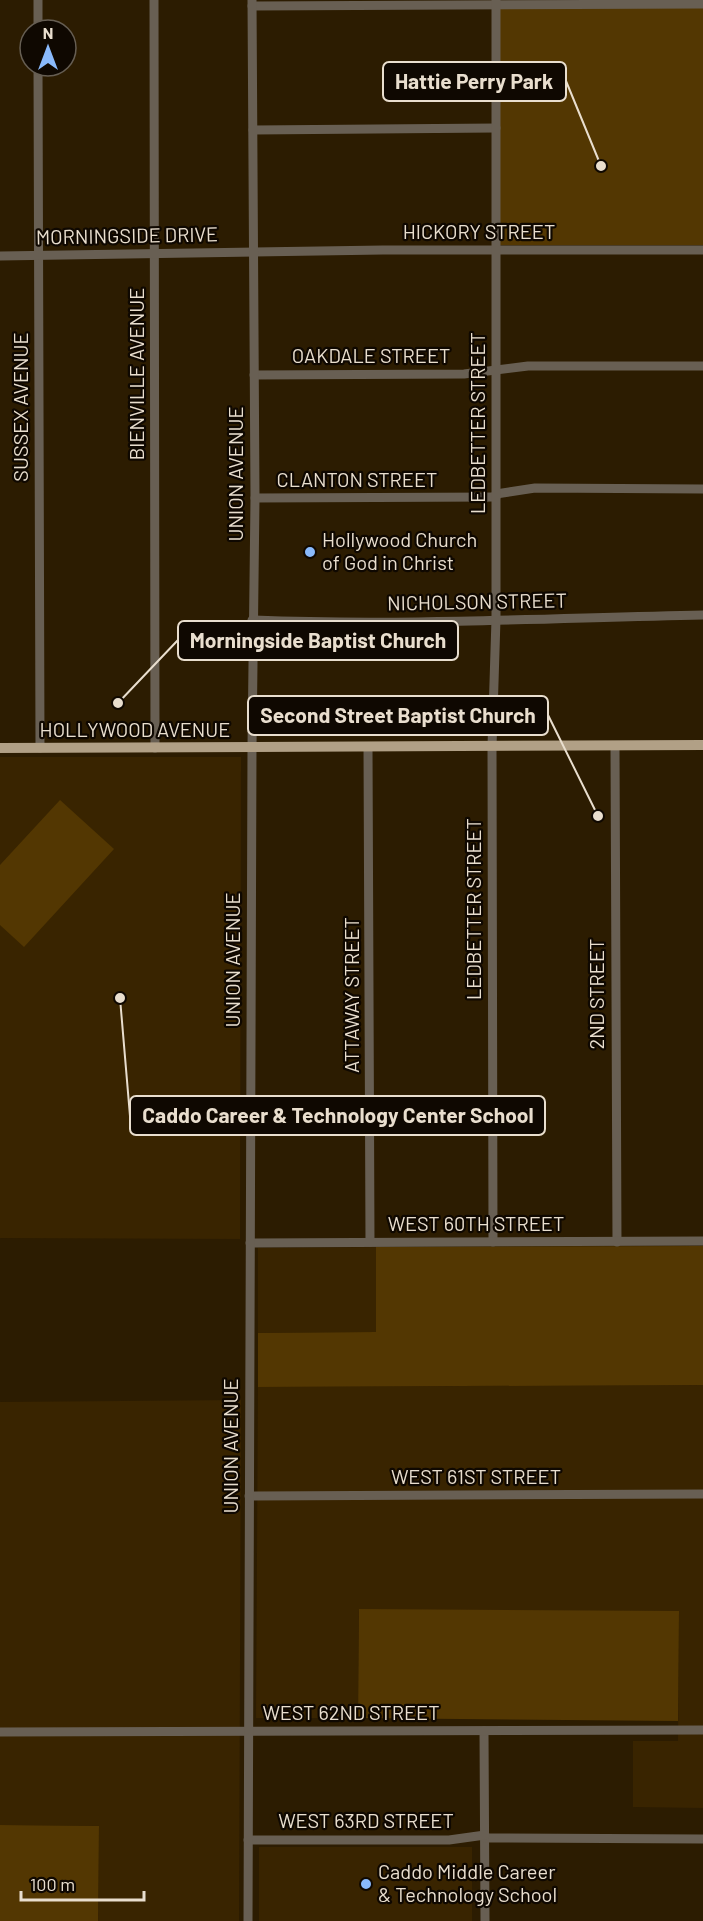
<svg xmlns="http://www.w3.org/2000/svg" width="703" height="1921" viewBox="0 0 703 1921" font-family="Barlow,sans-serif">
	<style>
		.built { fill: #392400 }
		.green { fill: #533702 }
		.lines { fill: none; stroke-linecap: round; stroke-linejoin: round }
		.minor { stroke: #685f53; stroke-width: 9 }
		.major { stroke: #b1a086; stroke-width: 10 }
		.poi-dot { fill: #8abafc; stroke: #0f0801; stroke-width: 2 }
		.labels { text-anchor: middle; stroke-width: 4.5; stroke-linejoin: round; paint-order: stroke }
		.street-label { font-size: 20px; fill: #e9dece; stroke: #0f0801 }
		.poi-label { font-size: 20px; fill: #e9dece; stroke: #0f0801; text-anchor: start }
		.leader { fill: none; stroke: #e9dece; stroke-width: 2 }
		.callout-dot { fill: #e9dece; stroke: #0f0801; stroke-width: 2 }
		.callout { fill: #0f0801; stroke: #e9dece; stroke-width: 2 }
		.callout-label { font-size: 21px; text-anchor: middle; font-weight: bold; fill: #e9dece }
	</style>
	<rect width="100%" height="100%" fill="#2c1c01"/>
	<!-- built -->
	<g class="built">
		<polygon points="0,757 241,757 240,1239 0,1238"/>
		<polygon points="376,1247 376,1332 258,1333 258,1248"/>
		<polygon points="703,1385 703,1808 633,1807 633,1741 678,1741 679,1612 359,1610 358,1718 256,1718 258,1387"/>
		<polygon points="241,1400 239,1921 98,1921 99,1826 0,1825 0,1402"/>
		<polygon points="472,1847 472,1921 259,1921 259,1847"/>
	</g>
	<!-- green -->
	<g class="green">
		<polygon points="703,7 703,245 500,245 500,9"/>
		<polygon points="60,800 114,849 24,947 0,925 0,865"/>
		<polygon points="703,1246 703,1385 258,1387 258,1333 376,1332 376,1247"/>
		<polygon points="359,1609 679,1611 678,1721 358,1718"/>
		<polygon points="0,1825 99,1826 98,1921 0,1921"/>
	</g>
	<g class="lines">
		<!-- minor -->
		<g class="minor">
			<polyline points="38,0 38,30"/>
			<polyline points="154,0 155,748"/>
			<polyline points="252,6 703,4"/>
			<polyline points="38,66 40,748"/>
			<polyline points="253,130 496,128"/>
			<polyline points="0,256 383,250 703,250"/>
			<polyline points="254,375 464,374 528,366 703,366"/>
			<polyline points="496,494 535,488 703,489"/>
			<polyline points="255,498 496,497"/>
			<path d="M252,620C403,626 553,618 703,615"/>
			<polyline points="615,746 617,1242"/>
			<polyline points="368,747 370,1242"/>
			<polyline points="493,1242 492,746 496,619 496,0"/>
			<polyline points="250,1243 703,1241"/>
			<polyline points="249,1496 703,1494"/>
			<polyline points="484,1731 485,1921"/>
			<polyline points="0,1732 703,1730"/>
			<polyline points="485,1838 703,1839"/>
			<polyline points="248,1840 449,1840 485,1835"/>
			<polyline points="248,1921 252,747 255,498 252,0"/>
		</g>
		<!-- major -->
		<polyline class="major" points="0,748 703,745"/>
	</g>
	<!-- markers -->
	<g class="poi-dot">
		<circle cx="310" cy="552" r="6"/>
		<circle cx="366" cy="1884" r="6"/>
	</g>
	<g class="labels">
		<!-- street labels -->
		<g class="street-label">
			<text x="479" y="239">HICKORY STREET</text>
			<text transform="translate(127 236) rotate(-1)" y="7">MORNINGSIDE DRIVE</text>
			<text x="371" y="363">OAKDALE STREET</text>
			<text transform="translate(137 374) rotate(-90)" y="7">BIENVILLE AVENUE</text>
			<text transform="translate(21 407) rotate(-90)" y="7">SUSSEX AVENUE</text>
			<text transform="translate(478 423) rotate(-90)" y="7">LEDBETTER STREET</text>
			<text transform="translate(236 474) rotate(-90)" y="7">UNION AVENUE</text>
			<text x="357" y="487">CLANTON STREET</text>
			<text transform="translate(477 602) rotate(-1)" y="7">NICHOLSON STREET</text>
			<text x="135" y="737">HOLLYWOOD AVENUE</text>
			<text transform="translate(474 909) rotate(-90)" y="7">LEDBETTER STREET</text>
			<text transform="translate(233 960) rotate(-90)" y="7">UNION AVENUE</text>
			<text transform="translate(597 994) rotate(-90)" y="7">2ND STREET</text>
			<text transform="translate(352 995) rotate(-90)" y="7">ATTAWAY STREET</text>
			<text x="476" y="1231">WEST 60TH STREET</text>
			<text transform="translate(231 1446) rotate(-90)" y="7">UNION AVENUE</text>
			<text x="476" y="1484">WEST 61ST STREET</text>
			<text x="351" y="1720">WEST 62ND STREET</text>
			<text x="366" y="1828">WEST 63RD STREET</text>
		</g>
		<!-- poi labels -->
		<g class="poi-label">
			<text x="322" y="547">Hollywood Church<tspan x="322" dy="23">of God in Christ</tspan></text>
			<text x="378" y="1879">Caddo Middle Career<tspan x="378" dy="23">&amp; Technology School</tspan></text>
		</g>
	</g>
	<!-- callouts -->
	<path class="leader" d="M601 166L566 81M118 703L178 640M598 816L548 715M120 998L130 1116"/>
	<g class="callout-dot">
		<circle cx="601" cy="166" r="6"/>
		<circle cx="118" cy="703" r="6"/>
		<circle cx="598" cy="816" r="6"/>
		<circle cx="120" cy="998" r="6"/>
	</g>
	<g class="callout">
		<rect x="383" y="62" width="183" height="39" rx="6"/>
		<rect x="178" y="621" width="280" height="39" rx="6"/>
		<rect x="248" y="696" width="300" height="39" rx="6"/>
		<rect x="130" y="1096" width="415" height="39" rx="6"/>
	</g>
	<g class="callout-label">
		<text x="474" y="89">Hattie Perry Park</text>
		<text x="318" y="648">Morningside Baptist Church</text>
		<text x="398" y="723">Second Street Baptist Church</text>
		<text x="338" y="1123">Caddo Career &amp; Technology Center School</text>
	</g>
	<!-- north arrow -->
	<g transform="translate(48 48)"><circle r="28" fill="#0f0801" stroke="#665e53" stroke-width="1.5"/>
	<path d="M0-4.5L10 22L0 15L-10 22Z" fill="#8abafc"/>
	<text y="-9" font-size="16" font-weight="bold" text-anchor="middle" fill="#e9dece">N</text>
	</g>
	<!-- scale -->
	<path d="M21 1891v9h123v-9" fill="none" stroke="#e9dece" stroke-width="3"/>
	<text x="30" y="1891" font-size="18" fill="#e9dece" stroke="#0f0801" stroke-width="4.5" paint-order="stroke">100 m</text>
</svg>
